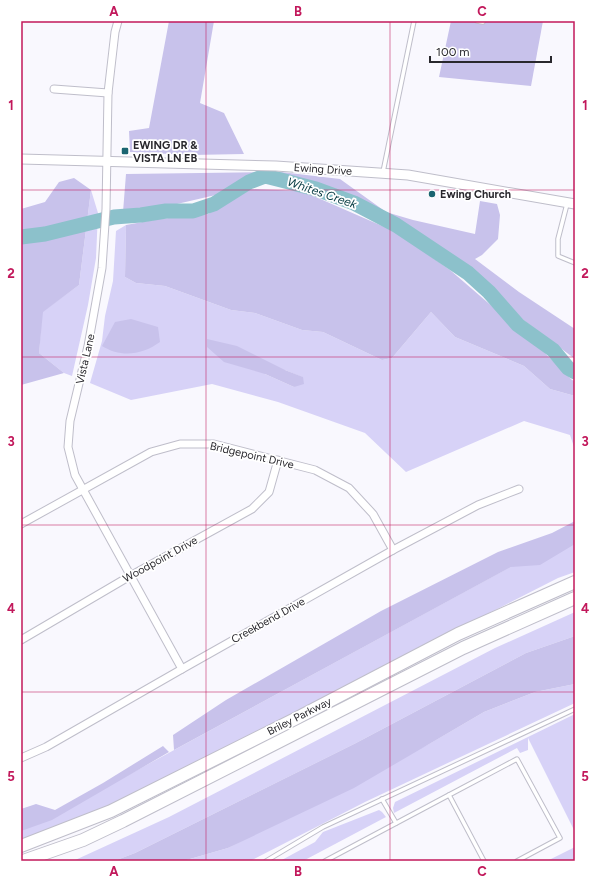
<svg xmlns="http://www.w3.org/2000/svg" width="596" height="882" viewBox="0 0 596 882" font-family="Figtree,sans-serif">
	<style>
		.green { fill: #d7d2f7; fill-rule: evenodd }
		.forest { fill: #c8c2eb }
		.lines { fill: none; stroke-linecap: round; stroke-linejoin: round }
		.river { stroke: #8cc1cb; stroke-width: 15 }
		.lane-casing { stroke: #bfbeca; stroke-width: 5.5 }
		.street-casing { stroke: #bfbeca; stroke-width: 9 }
		.secondary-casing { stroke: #bfbeca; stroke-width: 11 }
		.highway-casing { stroke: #bfbeca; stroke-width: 14 }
		.lane { stroke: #fff; stroke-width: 3.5 }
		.street { stroke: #fff; stroke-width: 7 }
		.secondary { stroke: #fff; stroke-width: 9 }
		.highway { stroke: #fff; stroke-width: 12 }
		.grid { fill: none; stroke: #c2185b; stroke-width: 1; stroke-opacity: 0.55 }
		.poi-dot { fill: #1b6571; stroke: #fff; stroke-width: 1.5 }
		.labels { text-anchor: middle; stroke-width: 3.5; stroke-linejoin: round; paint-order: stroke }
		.poi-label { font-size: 11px; font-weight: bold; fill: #29282d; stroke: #fff; text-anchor: start }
		.street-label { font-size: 11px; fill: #29282d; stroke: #fff }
		.water-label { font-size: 12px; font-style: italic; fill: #083c44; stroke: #fff }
		.neatline { fill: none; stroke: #c2185b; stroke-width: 1.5 }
		.grid-label { font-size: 13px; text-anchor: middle; font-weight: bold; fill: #c2185b }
	</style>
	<rect width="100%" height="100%" fill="#f9f8fe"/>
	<!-- green -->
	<g class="green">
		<polygon points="91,190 98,213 96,258 88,305 72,376 64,373 39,353 42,312 79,285"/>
		<path d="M126,225L125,277L136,283L165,286L231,310L255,313L302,330L323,332L382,360L392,358L431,312L455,337L524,366L550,389L575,396V450L570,435L524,421L406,472L365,433L278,402L212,384L131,400L90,383L102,341L105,316L113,281L116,231ZM285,370L302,377L294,387L265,374Z"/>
		<polygon points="575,532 575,572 558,578 134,794 52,831 21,841 21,826 62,811"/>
		<polygon points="575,612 575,636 526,653 356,743 135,853 114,861 73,861 169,817 495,648"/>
		<polygon points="575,684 575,703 365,802 250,861 183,861 228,848 429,744 484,712 535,692"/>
		<polygon points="575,714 575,832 528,738 528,750 520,753 517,748 394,813 393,808 395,802"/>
		<polygon points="379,810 382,812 386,817 303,861 280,861 315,842 323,832"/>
		<polygon points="575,847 575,861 547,861"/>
	</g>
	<!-- forest -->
	<g class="forest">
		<polygon points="169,21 214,21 200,103 224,113 244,154 192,155 130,152 129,131 149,128"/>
		<polygon points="451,21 543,21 531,86 439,77"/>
		<polygon points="281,172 340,179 386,212 413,220 475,234 480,201 497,204 500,215 498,239 482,255 475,259 519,292 575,329 575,359 522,319 461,263 395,219 335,190 283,175 257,175 220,194 164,207 123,212 126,174"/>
		<polygon points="74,178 91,190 79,285 43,312 39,353 64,373 21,385 21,209 45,202 59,182"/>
		<polygon points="251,189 302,191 396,232 450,270 537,345 572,380 575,381 575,396 550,389 524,366 455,337 431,312 392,358 382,360 323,332 302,330 255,313 231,310 165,286 136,283 125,277 126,225 159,219 208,214"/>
		<path d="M131,319L158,327L160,342C142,355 121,358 102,346L115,322Z"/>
		<polygon points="207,339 237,346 285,370 303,377 304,384 294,387 265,374 224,362 207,347"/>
		<polygon points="575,521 575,544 540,565 511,567 174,750 173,735 226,700 381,611 498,552 552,533"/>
		<polygon points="575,636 575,684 535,692 484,712 354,788 228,848 183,861 114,861 135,853 356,743 526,653"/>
		<polygon points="163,746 169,752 52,820 21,831 21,809 36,804 55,810 103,783"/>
	</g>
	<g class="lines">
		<!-- river -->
		<polyline class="river" points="21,237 45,234 114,217 141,215 166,211 193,211 214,204 249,182 265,176 281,180 316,189 354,203 396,225 468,273 489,292 518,325 553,350 568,368 575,372"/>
		<defs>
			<g id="lane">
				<polyline points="477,21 483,22"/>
				<polyline points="383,172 414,21"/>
				<polyline points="567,204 558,239 558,256 575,263"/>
				<polyline points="449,795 517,759 560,838 517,861"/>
				<polyline points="382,799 396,823"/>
				<polyline points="266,861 323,827 575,709"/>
				<polyline points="325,861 449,795 484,861"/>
			</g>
			<g id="street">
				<polyline points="118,21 115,32 108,93 106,209 102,268 88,346 70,421 68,447 75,475 182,669"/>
				<polyline points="54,89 108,93"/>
				<polyline points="21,524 151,452 180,444 214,444 315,470 349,488 373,514 393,550"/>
				<polyline points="21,640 130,576 252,509 269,492 278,460"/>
				<polyline points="21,758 46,747 182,669 393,550 478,505 519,489"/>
			</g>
			<polyline id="secondary" points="21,159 276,166 408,175 575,204"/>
			<g id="highway">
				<polyline points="21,846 111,811 295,719 458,634 575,582"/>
				<polyline points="23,861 83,840 123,821 463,648 575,598"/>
			</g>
		</defs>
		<!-- lane casing -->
		<use href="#lane" class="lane-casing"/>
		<!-- street casing -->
		<use href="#street" class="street-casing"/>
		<!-- secondary casing -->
		<use href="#secondary" class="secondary-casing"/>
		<!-- highway casing -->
		<use href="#highway" class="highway-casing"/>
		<!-- lane -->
		<use href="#lane" class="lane"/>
		<!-- street -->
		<use href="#street" class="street"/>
		<!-- secondary -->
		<use href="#secondary" class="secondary"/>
		<!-- highway -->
		<use href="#highway" class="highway"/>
	</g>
	<!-- grid -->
	<path class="grid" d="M206,21V861M390,21V861M21,190H575M21,357H575M21,525H575M21,692H575"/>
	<!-- markers -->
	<g class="poi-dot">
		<rect x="121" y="147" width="8" height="8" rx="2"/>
		<circle cx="432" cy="194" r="4"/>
	</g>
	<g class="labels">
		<!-- poi labels -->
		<g class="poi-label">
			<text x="133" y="149">EWING DR &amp;<tspan x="133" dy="13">VISTA LN EB</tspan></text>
			<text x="440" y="198">Ewing Church</text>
		</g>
		<!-- street labels -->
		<g class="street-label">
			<text transform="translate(323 169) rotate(4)" y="4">Ewing Drive</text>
			<text transform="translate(85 359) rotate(-77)" y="4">Vista Lane</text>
			<text transform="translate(252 455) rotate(13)" y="4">Bridgepoint Drive</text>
			<text transform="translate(160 559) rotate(-29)" y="4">Woodpoint Drive</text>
			<text transform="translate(268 620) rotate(-29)" y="4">Creekbend Drive</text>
			<text transform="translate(299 716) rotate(-27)" y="4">Briley Parkway</text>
		</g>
		<!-- water labels -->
		<g class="water-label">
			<text transform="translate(322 193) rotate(19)" y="4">Whites Creek</text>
		</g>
	</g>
	<!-- border -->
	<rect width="596" height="882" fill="none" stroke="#ffffff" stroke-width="44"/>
	<!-- scale -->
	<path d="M430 56v6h121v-6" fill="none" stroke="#29282d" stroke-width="2"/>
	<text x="436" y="56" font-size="12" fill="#29282d" stroke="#ffffff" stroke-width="3" paint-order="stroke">100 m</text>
	<rect x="22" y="22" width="552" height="838" class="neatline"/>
	<g class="grid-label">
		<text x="114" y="16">A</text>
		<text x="298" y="16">B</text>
		<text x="482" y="16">C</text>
		<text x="11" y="110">1</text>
		<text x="585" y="110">1</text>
		<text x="11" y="278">2</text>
		<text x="585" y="278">2</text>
		<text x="11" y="446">3</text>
		<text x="585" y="446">3</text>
		<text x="11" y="613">4</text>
		<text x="585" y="613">4</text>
		<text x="11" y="781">5</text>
		<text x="585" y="781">5</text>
		<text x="114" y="876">A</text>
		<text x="298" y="876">B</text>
		<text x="482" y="876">C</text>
	</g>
</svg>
